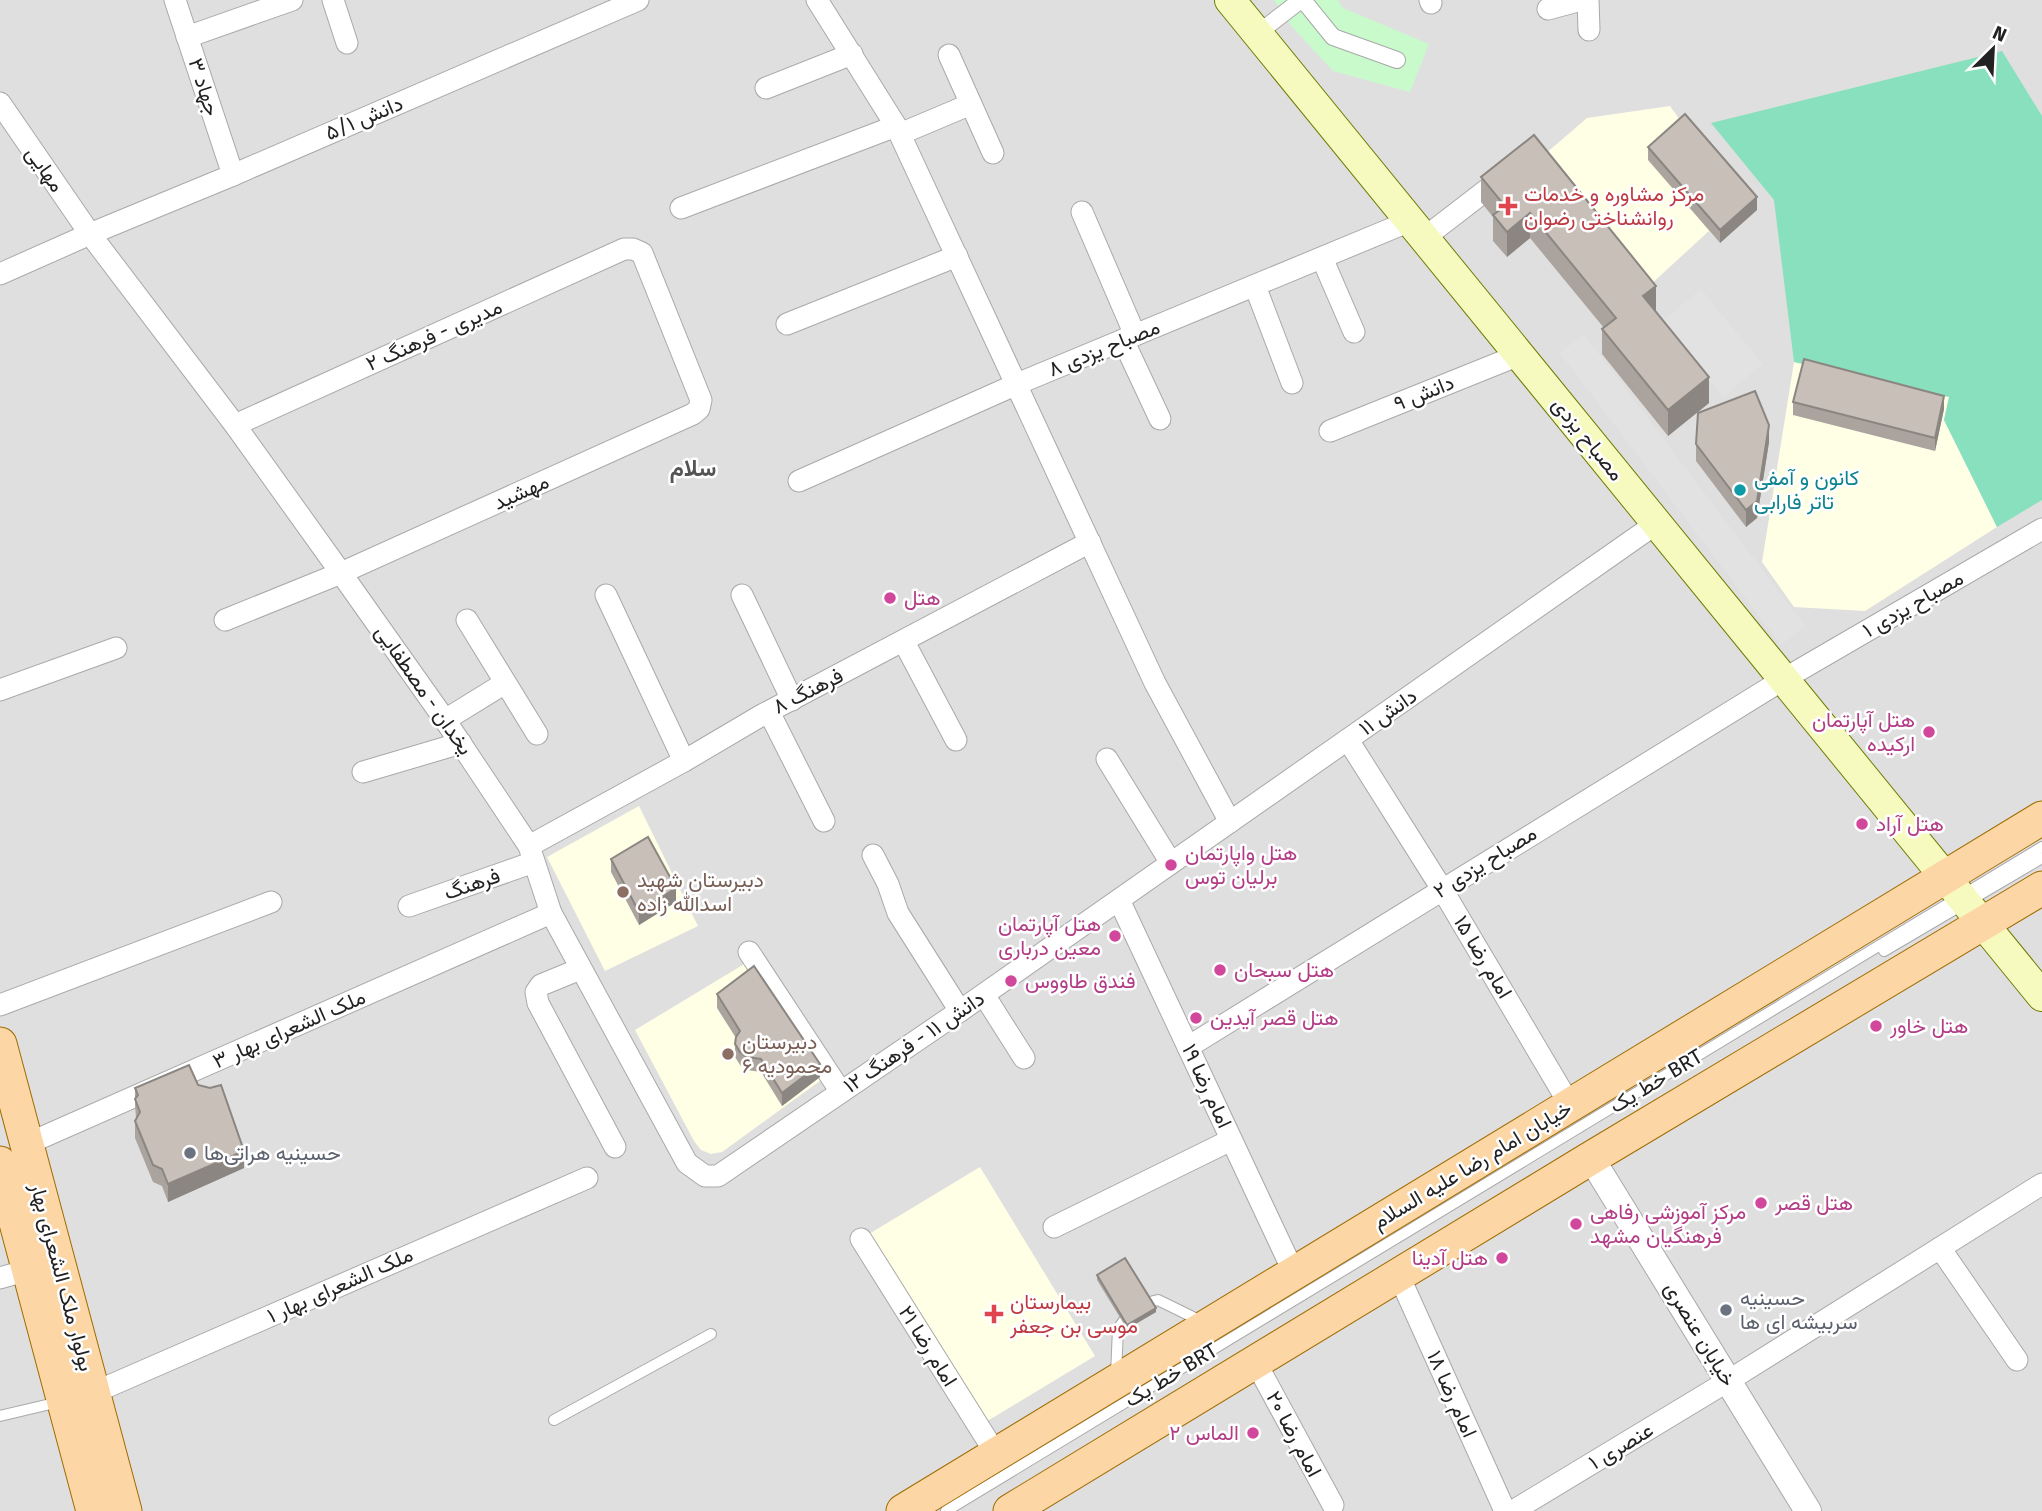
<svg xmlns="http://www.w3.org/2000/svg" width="2042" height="1511" viewBox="0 0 2042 1511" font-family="'Fira Sans',Vazirmatn,sans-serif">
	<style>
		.residential { fill: #e0dfdf }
		.education { fill: #ffffe5 }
		.park { fill: #c8facc }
		.pitch { fill: #88e0be }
		.parking { fill: #e2e2e2 }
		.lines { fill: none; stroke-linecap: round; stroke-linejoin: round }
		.service-casing { stroke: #a9a9a9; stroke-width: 12 }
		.pedestrian-casing { stroke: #a9a9a9; stroke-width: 18 }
		.minor-casing { stroke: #a9a9a9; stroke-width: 23 }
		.tertiary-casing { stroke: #a9a9a9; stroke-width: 28 }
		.secondary-casing { stroke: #707d05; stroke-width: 32 }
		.primary-casing { stroke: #a06b00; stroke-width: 35 }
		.service { stroke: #fff; stroke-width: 10 }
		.pedestrian { stroke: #fff; stroke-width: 16 }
		.minor { stroke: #fff; stroke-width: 21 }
		.tertiary { stroke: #fff; stroke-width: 26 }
		.secondary { stroke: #f7fabf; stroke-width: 30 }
		.primary { stroke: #fcd6a4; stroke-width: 33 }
		.wall { fill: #aba49e }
		.shaded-wall { fill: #8b8681 }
		.building { fill: #c7bfb8; stroke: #8b8681; stroke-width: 2 }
		.health-dot { fill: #e0444e; stroke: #fff; stroke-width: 2.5 }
		.culture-dot { fill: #0f9aa8; stroke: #fff; stroke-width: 2.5 }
		.hotel-dot { fill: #d1479c; stroke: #fff; stroke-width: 2.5 }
		.education-dot { fill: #8d6e63; stroke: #fff; stroke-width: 2.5 }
		.worship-dot { fill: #6b7280; stroke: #fff; stroke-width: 2.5 }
		.labels { text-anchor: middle; stroke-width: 5; stroke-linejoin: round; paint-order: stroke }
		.street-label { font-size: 21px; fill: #222; stroke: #fff }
		.health-label { font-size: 21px; fill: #be3a42; stroke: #fff; text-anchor: start }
		.culture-label { font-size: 21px; fill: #0d838f; stroke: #fff; text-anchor: start }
		.hotel-label { font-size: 21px; fill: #b23c85; stroke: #fff; text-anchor: start }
		.education-label { font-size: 21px; fill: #785e54; stroke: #fff; text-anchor: start }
		.worship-label { font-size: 21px; fill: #5b616d; stroke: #fff; text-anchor: start }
		.neighbourhood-label { font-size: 23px; font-weight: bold; fill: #555; stroke: #fff }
	</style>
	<rect width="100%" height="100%" fill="#f2efe9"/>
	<!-- residential -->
	<rect class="residential" x="0" y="0" width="2042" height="1511"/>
	<!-- education -->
	<g class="education">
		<polygon points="1670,106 1685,127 1757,210 1720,243 1709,231 1649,286 1544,155 1587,118"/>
		<polygon points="1794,362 1949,397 1944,420 1997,527 1865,611 1794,607 1762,562"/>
		<polygon points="639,806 698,926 605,971 547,857"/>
		<polygon points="746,963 824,1078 722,1152 711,1154 701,1150 694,1141 635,1030"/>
		<polygon points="980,1167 1095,1356 984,1423 869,1234"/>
	</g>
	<!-- park -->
	<polygon class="park" points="1274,0 1338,0 1343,8 1429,44 1410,92 1333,71 1292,27"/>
	<!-- pitch -->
	<polygon class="pitch" points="2002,51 2042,116 2042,500 1997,527 1944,420 1949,397 1794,362 1774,200 1711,123"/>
	<!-- parking -->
	<g class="parking">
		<polygon points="1701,289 1763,364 1723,397 1661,322"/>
		<polygon points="1584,334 1805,626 1781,645 1560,353"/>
	</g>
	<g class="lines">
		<defs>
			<g id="service">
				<polyline points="1884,951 2042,858"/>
				<polyline points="1141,1304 1158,1300 1203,1322"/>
				<polyline points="1116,1374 1118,1329 1129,1313"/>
				<polyline points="0,1416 59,1402"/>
				<polyline points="554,1420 711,1334"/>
				<polyline points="946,1511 2042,847"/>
			</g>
			<g id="pedestrian">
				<polyline points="1303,0 1333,37 1397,60"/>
				<polyline points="1257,34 1301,0"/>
			</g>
			<g id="minor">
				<polyline points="175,0 233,175"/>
				<polyline points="333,0 347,43"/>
				<polyline points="817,0 896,126 1155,683 1230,822"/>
				<polyline points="1430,0 1431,3"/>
				<polyline points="1588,0 1589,30"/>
				<polyline points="1548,9 1581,0"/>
				<polyline points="187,37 292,0"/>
				<polyline points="949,55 993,153"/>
				<polyline points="766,88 852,54"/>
				<polyline points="0,103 90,234 235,425 341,573 445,720 529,846 551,913 687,1163 705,1176 718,1176 960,1011 1657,523"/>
				<polyline points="900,134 971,104"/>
				<polyline points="681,208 896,126"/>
				<polyline points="1082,212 1135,335"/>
				<polyline points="1424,238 1502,178"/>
				<polyline points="1322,258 1354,332"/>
				<polyline points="0,274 90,234 233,175 638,0"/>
				<polyline points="1255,286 1292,383"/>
				<polyline points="787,324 957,256"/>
				<polyline points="1123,340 1160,419"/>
				<polyline points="1330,431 1519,355"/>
				<polyline points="799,481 1017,384 1410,221"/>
				<polyline points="606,595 684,761"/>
				<polyline points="742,595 792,700"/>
				<polyline points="225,620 341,573 693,414 699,409 701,400 642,253 633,249 624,249 235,425"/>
				<polyline points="467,620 537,734"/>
				<polyline points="904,642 956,740"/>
				<polyline points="0,690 116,648"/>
				<polyline points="769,712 824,821"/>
				<polyline points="445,720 505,683"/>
				<polyline points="1348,740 1442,889 1570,1105"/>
				<polyline points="1107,759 1171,863"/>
				<polyline points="363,772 461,743"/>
				<polyline points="529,846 684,761 762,715 1090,542"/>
				<polyline points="873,855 888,884 898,913 960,1011"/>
				<polyline points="1119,900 1294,1273"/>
				<polyline points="409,906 534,862"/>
				<polyline points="749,952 841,1092"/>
				<polyline points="580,969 541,985 536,992 538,1003 615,1147"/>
				<polyline points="984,995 1024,1058"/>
				<polyline points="0,1005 271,902"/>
				<polyline points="1188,1047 1784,679 2042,529"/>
				<polyline points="27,1144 551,913"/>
				<polyline points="1054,1227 1231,1140"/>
				<polyline points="861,1239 996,1454"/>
				<polyline points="1940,1248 2017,1360"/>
				<polyline points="1399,1276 1505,1511"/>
				<polyline points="0,1278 28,1270"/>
				<polyline points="1256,1363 1333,1505"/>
				<polyline points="93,1393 587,1178"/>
				<polyline points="1513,1511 1728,1381 2042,1184"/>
			</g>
			<polyline id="tertiary" points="1591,1158 1808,1511"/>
			<polyline id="secondary" points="1230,0 2042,996"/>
			<g id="primary">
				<polyline points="0,1044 125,1511"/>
				<polyline points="0,1163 93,1511"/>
				<polyline points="903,1511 2042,818"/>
				<polyline points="1010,1511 1591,1158 2042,888"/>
			</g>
		</defs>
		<!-- service casing -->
		<use href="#service" class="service-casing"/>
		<!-- pedestrian casing -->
		<use href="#pedestrian" class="pedestrian-casing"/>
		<!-- minor casing -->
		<use href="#minor" class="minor-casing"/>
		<!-- tertiary casing -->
		<use href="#tertiary" class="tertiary-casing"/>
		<!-- secondary casing -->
		<use href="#secondary" class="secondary-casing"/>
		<!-- primary casing -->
		<use href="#primary" class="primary-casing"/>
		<!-- service -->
		<use href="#service" class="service"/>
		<!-- pedestrian -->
		<use href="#pedestrian" class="pedestrian"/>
		<!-- minor -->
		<use href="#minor" class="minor"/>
		<!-- tertiary -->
		<use href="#tertiary" class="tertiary"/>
		<!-- secondary -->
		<use href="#secondary" class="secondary"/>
		<!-- primary -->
		<use href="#primary" class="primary"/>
	</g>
	<!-- wall -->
	<g class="wall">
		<polygon points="1534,135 1656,311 1709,403 1668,436 1602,354 1602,329 1604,328 1530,238 1507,257 1493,241 1493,217 1481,202 1481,177"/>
		<polygon points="1648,147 1757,210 1720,243 1648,160"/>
		<polygon points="1793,402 1944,409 1935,451 1793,415"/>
		<polygon points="1769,442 1757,518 1746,527 1696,461 1696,444"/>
		<polygon points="611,859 676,902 639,925 611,872"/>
		<polygon points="717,994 820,1077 782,1106 761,1072 747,1070 740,1065 735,1057 735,1044 736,1038 717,1008"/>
		<polygon points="198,1085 244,1168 168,1202 162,1186 153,1182 135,1138 135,1121 136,1118 135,1105 135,1088"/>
		<polygon points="1097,1275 1156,1312 1127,1329 1097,1280"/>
	</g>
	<!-- shaded-wall -->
	<g class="shaded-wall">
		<polygon points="1757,197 1757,210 1720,243 1720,230"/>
		<polygon points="1530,213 1530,238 1507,257 1507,232"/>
		<polygon points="1656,286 1656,311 1643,322 1643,296"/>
		<polygon points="1709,377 1709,403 1668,436 1668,410"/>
		<polygon points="1944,396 1944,409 1935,451 1935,438"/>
		<polygon points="1769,425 1769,442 1757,518 1746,527 1746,510"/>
		<polygon points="676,888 676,902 639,925 639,912"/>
		<polygon points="820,1064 820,1077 782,1106 782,1093"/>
		<polygon points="244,1151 244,1168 168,1202 168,1184"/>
		<polygon points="1156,1308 1156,1312 1127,1329 1127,1325"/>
	</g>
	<!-- building -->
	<g class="building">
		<polygon points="1685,114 1757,197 1720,230 1648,147"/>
		<polygon points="1534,135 1656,286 1643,296 1709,377 1668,410 1602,329 1616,318 1530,213 1507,232 1493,215 1505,206 1481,177"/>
		<polygon points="1804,359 1944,396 1935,438 1793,402"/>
		<polygon points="1755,391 1769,425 1757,501 1746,510 1696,444 1698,413"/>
		<polygon points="648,837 676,888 639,912 611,859"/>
		<polygon points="754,966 820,1064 782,1093 761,1059 747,1057 740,1052 735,1044 736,1037 740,1031 717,994"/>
		<polygon points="189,1065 198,1085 210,1088 221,1085 244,1151 168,1184 162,1169 153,1165 135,1121 140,1112 135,1099 138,1095 135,1088"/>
		<polygon points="1125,1258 1156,1308 1127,1325 1097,1275"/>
	</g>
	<!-- markers -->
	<g class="health-dot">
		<path d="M1504.5 195.5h7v7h7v7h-7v7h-7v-7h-7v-7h7z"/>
		<path d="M990.5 1303.5h7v7h7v7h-7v7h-7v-7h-7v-7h7z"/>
	</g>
	<circle class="culture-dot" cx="1740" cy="490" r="7"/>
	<g class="hotel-dot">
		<circle cx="890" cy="598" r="7"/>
		<circle cx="1929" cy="732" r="7"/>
		<circle cx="1862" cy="824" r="7"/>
		<circle cx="1171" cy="865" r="7"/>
		<circle cx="1115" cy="936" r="7"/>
		<circle cx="1220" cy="970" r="7"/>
		<circle cx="1011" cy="981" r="7"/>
		<circle cx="1196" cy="1018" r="7"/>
		<circle cx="1876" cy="1026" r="7"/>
		<circle cx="1761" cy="1203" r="7"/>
		<circle cx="1576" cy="1224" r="7"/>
		<circle cx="1502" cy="1258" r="7"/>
		<circle cx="1253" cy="1433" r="7"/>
	</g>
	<g class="education-dot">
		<circle cx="623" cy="892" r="7"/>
		<circle cx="728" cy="1054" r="7"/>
	</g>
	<g class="worship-dot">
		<circle cx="190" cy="1153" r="7"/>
		<circle cx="1726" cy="1310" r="7"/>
	</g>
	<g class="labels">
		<!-- street labels -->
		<g class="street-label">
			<text transform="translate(204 87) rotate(72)" y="7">جهاد ۳</text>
			<text transform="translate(364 118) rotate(-23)" y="7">دانش ۵/۱</text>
			<text transform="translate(45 169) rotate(55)" y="7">مهایی</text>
			<text transform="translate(434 335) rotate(-24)" y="7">مدیری - فرهنگ ۲</text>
			<text transform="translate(1104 348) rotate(-22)" y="7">مصباح یزدی ۸</text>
			<text transform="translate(1424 393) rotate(-22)" y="7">دانش ۹</text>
			<text transform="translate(1588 439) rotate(51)" y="7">مصباح یزدی</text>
			<text transform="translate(521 492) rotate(-24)" y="7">مهشید</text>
			<text transform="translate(1913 604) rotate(-30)" y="7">مصباح یزدی ۱</text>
			<text transform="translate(424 690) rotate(55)" y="7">یخدان - مصطفایی</text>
			<text transform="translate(808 691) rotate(-27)" y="7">فرهنگ ۸</text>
			<text transform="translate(1388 712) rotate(-35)" y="7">دانش ۱۱</text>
			<text transform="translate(1485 862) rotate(-32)" y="7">مصباح یزدی ۲</text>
			<text transform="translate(472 884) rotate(-19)" y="7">فرهنگ</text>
			<text transform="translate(1483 957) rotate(59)" y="7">امام رضا ۱۵</text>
			<text transform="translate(289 1029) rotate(-24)" y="7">ملک الشعرای بهار ۳</text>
			<text transform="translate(914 1042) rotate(-34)" y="7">دانش ۱۱ - فرهنگ ۱۲</text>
			<text transform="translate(1656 1081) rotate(-31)" y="7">خط یک BRT</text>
			<text transform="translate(1207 1086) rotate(65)" y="7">امام رضا ۱۹</text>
			<text transform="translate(1472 1165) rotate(-31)" y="7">خیابان امام رضا علیه السلام</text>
			<text transform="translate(62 1277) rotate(75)" y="7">بولوار ملک الشعرای بهار</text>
			<text transform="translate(340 1285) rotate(-24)" y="7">ملک الشعرای بهار ۱</text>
			<text transform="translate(1700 1334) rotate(59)" y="7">خیابان عنصری</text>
			<text transform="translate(928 1346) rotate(58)" y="7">امام رضا ۲۱</text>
			<text transform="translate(1171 1375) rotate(-31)" y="7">خط یک BRT</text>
			<text transform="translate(1452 1394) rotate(66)" y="7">امام رضا ۱۸</text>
			<text transform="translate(1294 1434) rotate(62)" y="7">امام رضا ۲۰</text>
			<text transform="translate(1621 1446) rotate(-31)" y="7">عنصری ۱</text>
		</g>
		<!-- health labels -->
		<g class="health-label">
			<text x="1524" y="201">مرکز مشاوره و خدمات<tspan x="1524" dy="24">روانشناختی رضوان</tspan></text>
			<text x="1010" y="1309">بیمارستان<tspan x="1010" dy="24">موسی بن جعفر</tspan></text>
		</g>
		<!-- culture labels -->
		<g class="culture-label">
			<text x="1754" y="485">کانون و آمفی<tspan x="1754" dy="24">تاتر فارابی</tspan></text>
		</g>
		<!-- hotel labels -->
		<g class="hotel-label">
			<text x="904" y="605">هتل</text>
			<text x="1915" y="727" text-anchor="end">هتل آپارتمان<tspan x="1915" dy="24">ارکیده</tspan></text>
			<text x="1876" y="831">هتل آراد</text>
			<text x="1185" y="860">هتل واپارتمان<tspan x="1185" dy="24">برلیان توس</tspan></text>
			<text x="1101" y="931" text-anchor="end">هتل آپارتمان<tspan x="1101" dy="24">معین درباری</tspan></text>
			<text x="1234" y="977">هتل سبحان</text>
			<text x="1025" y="988">فندق طاووس</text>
			<text x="1210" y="1025">هتل قصر آیدین</text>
			<text x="1890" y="1033">هتل خاور</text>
			<text x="1775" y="1210">هتل قصر</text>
			<text x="1590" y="1219">مرکز آموزشی رفاهی<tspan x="1590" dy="24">فرهنگیان مشهد</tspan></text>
			<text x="1488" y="1265" text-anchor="end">هتل آدینا</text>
			<text x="1239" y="1440" text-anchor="end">الماس ۲</text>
		</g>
		<!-- education labels -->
		<g class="education-label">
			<text x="637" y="887">دبیرستان شهید<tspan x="637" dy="24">اسدالله زاده</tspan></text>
			<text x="742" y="1049">دبیرستان<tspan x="742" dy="24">محمودیه ۶</tspan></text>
		</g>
		<!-- worship labels -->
		<g class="worship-label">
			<text x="204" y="1160">حسینیه هراتی‌ها</text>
			<text x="1740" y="1305">حسینیه<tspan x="1740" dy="24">سربیشه ای ها</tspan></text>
		</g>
		<!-- neighbourhood labels -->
		<g class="neighbourhood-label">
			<text x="693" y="476">سلام</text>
		</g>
	</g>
	<!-- north arrow -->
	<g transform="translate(1993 49) rotate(24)" stroke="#ffffff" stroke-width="5" paint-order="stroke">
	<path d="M0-5L12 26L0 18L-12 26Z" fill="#222222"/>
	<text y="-10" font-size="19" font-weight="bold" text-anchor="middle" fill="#222222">N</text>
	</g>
</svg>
